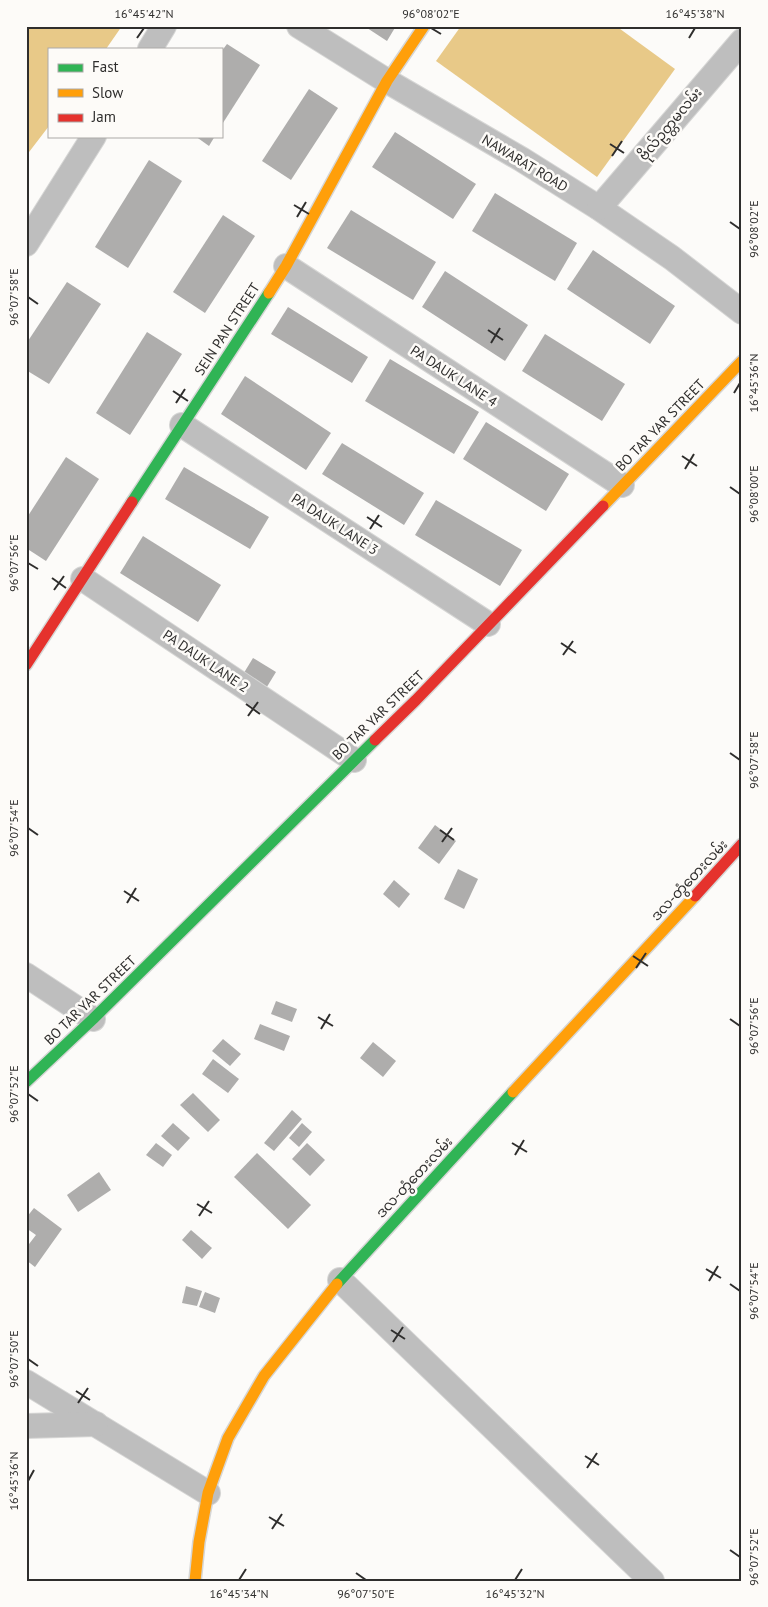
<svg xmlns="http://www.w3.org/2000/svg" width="768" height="1607" viewBox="0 0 768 1607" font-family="'PT Sans','Noto Sans Myanmar',sans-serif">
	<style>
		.water { fill: #e8c988 }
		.building { fill: #aeadac }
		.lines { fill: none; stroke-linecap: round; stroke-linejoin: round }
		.street-casing { stroke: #d6d6d5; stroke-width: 26 }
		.fast-casing { stroke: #d6d6d5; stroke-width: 14 }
		.slow-casing { stroke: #d6d6d5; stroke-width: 14 }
		.jam-casing { stroke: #d6d6d5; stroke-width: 14 }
		.street { stroke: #bebebe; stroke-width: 24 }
		.fast { stroke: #30b455; stroke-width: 11 }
		.slow { stroke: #ff9f0a; stroke-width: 11 }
		.jam { stroke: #e5322d; stroke-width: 11 }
		.ticks { fill: none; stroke: #2f2e2d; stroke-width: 2 }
		.labels { text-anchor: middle; stroke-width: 5; stroke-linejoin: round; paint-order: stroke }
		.street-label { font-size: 14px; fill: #2f2e2d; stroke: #fdfbf8 }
		.neatline { fill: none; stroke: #2f2e2d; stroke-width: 2 }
		.ticks-label { font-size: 12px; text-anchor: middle; fill: #2f2e2d }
	</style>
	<rect width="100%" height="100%" fill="#fcfbf9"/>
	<!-- water -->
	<g class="water">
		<polygon points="26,26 122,26 106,49 49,49 49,126 26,156"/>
		<polygon points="461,26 616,26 675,69 597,177 436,61"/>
	</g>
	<!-- building -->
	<g class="building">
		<polygon points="364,26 396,26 387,41"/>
		<polygon points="227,44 260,65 221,126 221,52"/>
		<polygon points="309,89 338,108 291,180 262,161"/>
		<polygon points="395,132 476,184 453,219 372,167"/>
		<polygon points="195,136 215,136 209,146"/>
		<polygon points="149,160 182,181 128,268 95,247"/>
		<polygon points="495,193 577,243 555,281 472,231"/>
		<polygon points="351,210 436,262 413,300 327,248"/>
		<polygon points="223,215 255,236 205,313 173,292"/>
		<polygon points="593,250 675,306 650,344 567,289"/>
		<polygon points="445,271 528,325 505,361 422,307"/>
		<polygon points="67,282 101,304 49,384 26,370 26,344"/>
		<polygon points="288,307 368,357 352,383 271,334"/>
		<polygon points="147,332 182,354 130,435 96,413"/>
		<polygon points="545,334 625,384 602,421 522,371"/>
		<polygon points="390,359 479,412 454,454 365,401"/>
		<polygon points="245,376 331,433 306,470 221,414"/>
		<polygon points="486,422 569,474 546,511 463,459"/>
		<polygon points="342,443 424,493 404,525 322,474"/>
		<polygon points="66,457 99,479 46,561 26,548 26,519"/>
		<polygon points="184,467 269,517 250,549 165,499"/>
		<polygon points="436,500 522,550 500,586 415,535"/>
		<polygon points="143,536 221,585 198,622 120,573"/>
		<polygon points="253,658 276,672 265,690 242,676"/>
		<polygon points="435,825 456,841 439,864 418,848"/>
		<polygon points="458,869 478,879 464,909 444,899"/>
		<polygon points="394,880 410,894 399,908 383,894"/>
		<polygon points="276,1001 297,1009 292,1022 271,1014"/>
		<polygon points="260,1024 290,1036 284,1051 254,1039"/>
		<polygon points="223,1039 241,1054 230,1066 212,1051"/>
		<polygon points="373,1042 396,1061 383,1077 360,1058"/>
		<polygon points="213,1059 239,1079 228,1093 202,1074"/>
		<polygon points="193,1093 220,1120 208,1132 180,1105"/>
		<polygon points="292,1110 302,1119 274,1151 264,1143"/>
		<polygon points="173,1123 190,1138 178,1151 161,1136"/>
		<polygon points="302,1123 312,1132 299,1147 289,1138"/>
		<polygon points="156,1143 172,1155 163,1167 146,1155"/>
		<polygon points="307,1143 325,1160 310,1176 292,1159"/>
		<polygon points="257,1153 311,1205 288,1229 234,1177"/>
		<polygon points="99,1172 111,1190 78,1212 67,1195"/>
		<polygon points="34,1208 62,1229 35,1267 26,1260 26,1248 36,1235 26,1228 26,1218"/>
		<polygon points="191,1230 212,1248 202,1259 182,1240"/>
		<polygon points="186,1286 202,1291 197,1306 182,1303"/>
		<polygon points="205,1292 220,1298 215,1313 199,1307"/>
	</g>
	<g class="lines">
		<defs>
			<g id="street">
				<polyline points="299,26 387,81 521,159 599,208 672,258 742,312"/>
				<polyline points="150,49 164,26"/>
				<polyline points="599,208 742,41"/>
				<polyline points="26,244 94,136"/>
				<polyline points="286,266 622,485"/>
				<polyline points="182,425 488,624"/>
				<polyline points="83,579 354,760"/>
				<polyline points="26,975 93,1019"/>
				<polyline points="340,1280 652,1581"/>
				<polyline points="26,1382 208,1493"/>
				<polyline points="26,1426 96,1424"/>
			</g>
			<g id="fast">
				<polyline points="132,502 269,293"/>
				<polyline points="26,1082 93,1019 375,740"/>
				<polyline points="337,1284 513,1092"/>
			</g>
			<g id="slow">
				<polyline points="269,293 286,266 387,81 424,26"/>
				<polyline points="603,506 742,361"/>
				<polyline points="513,1092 695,896"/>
				<polyline points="195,1581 199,1542 208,1493 228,1438 264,1376 337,1284"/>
			</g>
			<g id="jam">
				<polyline points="26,665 132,502"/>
				<polyline points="375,740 416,700 603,506"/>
				<polyline points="695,896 742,844"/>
			</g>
		</defs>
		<!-- street casing -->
		<use href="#street" class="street-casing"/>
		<!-- fast casing -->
		<use href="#fast" class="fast-casing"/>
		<!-- slow casing -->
		<use href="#slow" class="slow-casing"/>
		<!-- jam casing -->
		<use href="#jam" class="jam-casing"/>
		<!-- street -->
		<use href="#street" class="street"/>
		<!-- fast -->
		<use href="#fast" class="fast"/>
		<!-- slow -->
		<use href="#slow" class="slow"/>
		<!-- jam -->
		<use href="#jam" class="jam"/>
	</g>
	<!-- ticks -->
	<path class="ticks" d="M431,28L441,34M137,38L144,28M689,38L695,28M610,144L624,153M612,156L622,141M294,205L309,214M297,217L306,202M730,222L740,229M28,297L38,304M488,330L503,340M491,343L500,328M173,391L188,401M734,393L740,383M176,403L185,389M682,456L697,466M685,469L694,454M730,487L740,494M367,517L382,527M370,529L379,515M28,563L38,569M52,578L66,588M54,590L64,576M561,643L576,653M563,655L573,641M246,704L260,714M248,716L258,702M730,753L740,760M28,828L38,835M440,830L454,840M442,842L452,828M124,891L139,901M127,903L136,888M633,956L648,966M636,968L646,953M318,1017L333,1026M730,1019L740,1026M321,1029L330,1014M28,1094L38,1101M512,1143L527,1152M515,1155L524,1140M197,1204L212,1213M199,1216L209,1201M706,1269L721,1278M709,1281L718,1266M730,1284L740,1291M391,1330L405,1339M393,1342L403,1327M28,1359L38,1366M76,1391L90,1400M78,1403L88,1388M585,1456L599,1465M587,1468L597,1453M28,1481L34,1470M269,1517L284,1526M272,1529L282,1514M730,1550L740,1557M356,1573L366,1580M239,1580L246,1569M515,1580L522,1569"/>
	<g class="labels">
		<!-- street labels -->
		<g class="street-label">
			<text transform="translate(670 124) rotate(-50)" y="5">ဗိုလ်ဥတ္တမလမ်း</text>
			<text transform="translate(525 163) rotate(31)" y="5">NAWARAT ROAD</text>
			<text transform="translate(227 329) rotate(-57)" y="5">SEIN PAN STREET</text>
			<text transform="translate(454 376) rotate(33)" y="5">PA DAUK LANE 4</text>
			<text transform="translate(660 425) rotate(-46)" y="5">BO TAR YAR STREET</text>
			<text transform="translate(335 524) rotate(33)" y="5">PA DAUK LANE 3</text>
			<text transform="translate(206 661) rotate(34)" y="5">PA DAUK LANE 2</text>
			<text transform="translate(378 715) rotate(-44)" y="5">BO TAR YAR STREET</text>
			<text transform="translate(689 880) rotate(-47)" y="5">ဒလ-တွံတေးလမ်း</text>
			<text transform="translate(90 1000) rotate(-44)" y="5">BO TAR YAR STREET</text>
			<text transform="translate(414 1177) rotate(-47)" y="5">ဒလ-တွံတေးလမ်း</text>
		</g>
	</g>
	<!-- border -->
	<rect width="768" height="1607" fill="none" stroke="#fdfbf8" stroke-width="55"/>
	<!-- legend -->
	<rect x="48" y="48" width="175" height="90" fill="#fdfbf8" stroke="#aba9a7"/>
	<rect x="58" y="64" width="25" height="8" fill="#30b455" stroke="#aba9a7"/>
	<text x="92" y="72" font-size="15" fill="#2f2e2d">Fast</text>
	<rect x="58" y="89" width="25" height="8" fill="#ff9f0a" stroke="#aba9a7"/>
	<text x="92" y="98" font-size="15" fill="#2f2e2d">Slow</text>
	<rect x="58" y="114" width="25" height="8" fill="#e5322d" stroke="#aba9a7"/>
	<text x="92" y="122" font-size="15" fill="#2f2e2d">Jam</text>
	<rect x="28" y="28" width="712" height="1552" class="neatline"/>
	<g class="ticks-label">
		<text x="144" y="18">16°45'42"N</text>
		<text x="431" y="18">96°08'02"E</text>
		<text x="695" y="18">16°45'38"N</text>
		<text transform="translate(754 229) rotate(-90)" y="4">96°08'02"E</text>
		<text transform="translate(14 297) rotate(-90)" y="4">96°07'58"E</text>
		<text transform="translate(754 383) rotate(-90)" y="4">16°45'36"N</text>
		<text transform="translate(754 494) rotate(-90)" y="4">96°08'00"E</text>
		<text transform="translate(14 563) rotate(-90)" y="4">96°07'56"E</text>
		<text transform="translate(754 760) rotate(-90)" y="4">96°07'58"E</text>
		<text transform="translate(14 828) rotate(-90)" y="4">96°07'54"E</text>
		<text transform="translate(754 1026) rotate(-90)" y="4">96°07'56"E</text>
		<text transform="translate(14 1094) rotate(-90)" y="4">96°07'52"E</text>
		<text transform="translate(754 1291) rotate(-90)" y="4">96°07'54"E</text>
		<text transform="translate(14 1359) rotate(-90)" y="4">96°07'50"E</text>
		<text transform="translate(14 1481) rotate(-90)" y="4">16°45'36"N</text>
		<text transform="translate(754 1557) rotate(-90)" y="4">96°07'52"E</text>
		<text x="239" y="1598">16°45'34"N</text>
		<text x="366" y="1598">96°07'50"E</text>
		<text x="515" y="1598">16°45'32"N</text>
	</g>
</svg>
